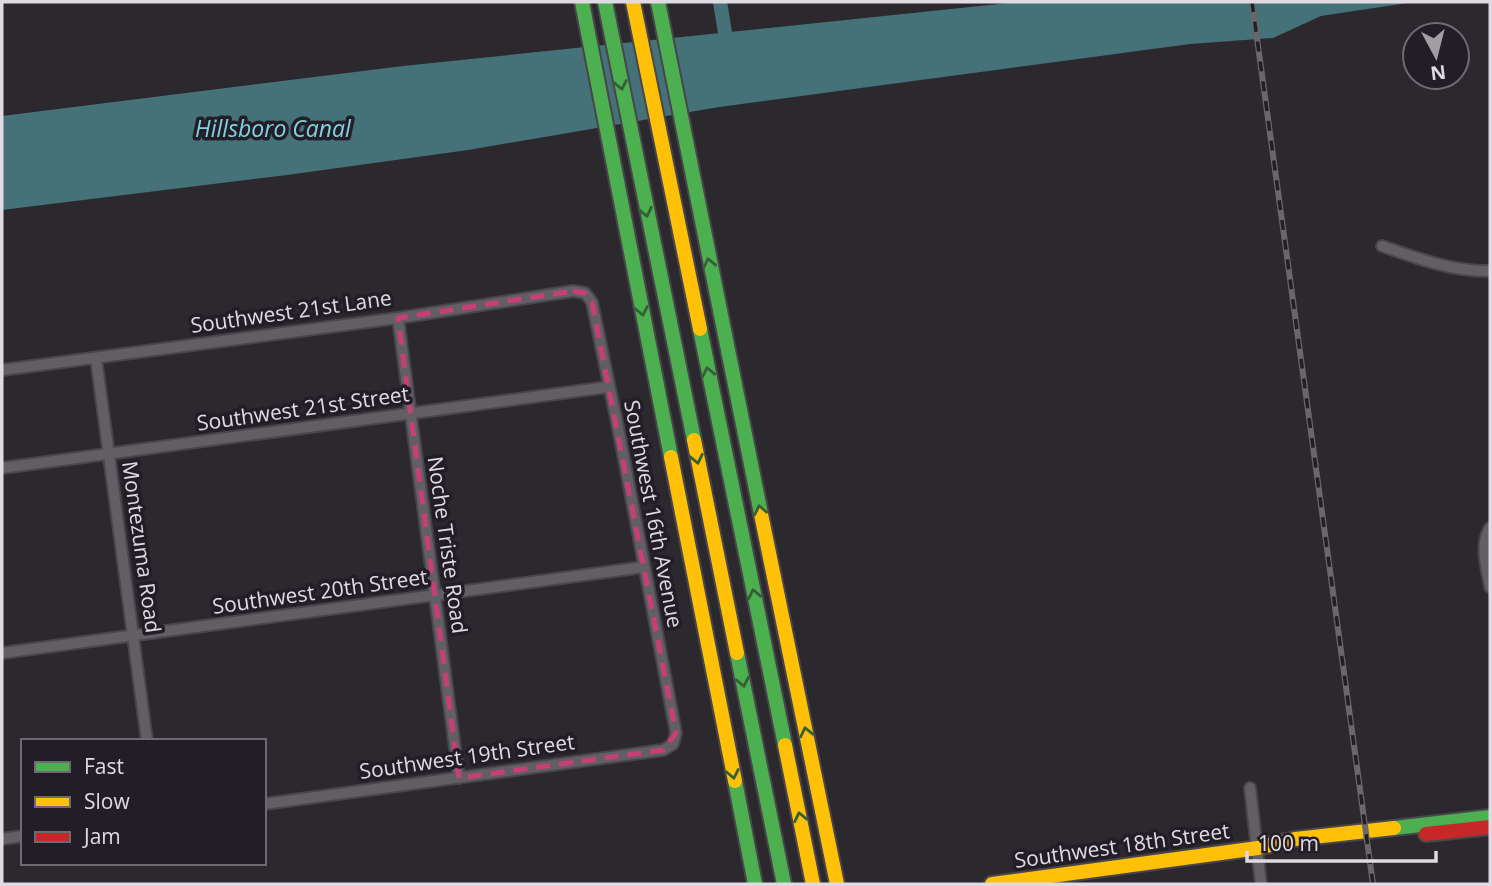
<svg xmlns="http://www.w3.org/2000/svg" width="1492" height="886" viewBox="0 0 1492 886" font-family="'Open Sans',sans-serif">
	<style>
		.water { fill: #457178 }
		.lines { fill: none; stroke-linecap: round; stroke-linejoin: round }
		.canal { stroke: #457178; stroke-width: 14 }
		.street-casing { stroke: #49464b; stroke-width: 14 }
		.fast-casing { stroke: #49464b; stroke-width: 18 }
		.slow-casing { stroke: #49464b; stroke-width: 18 }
		.jam-casing { stroke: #49464b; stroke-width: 18 }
		.street { stroke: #625f64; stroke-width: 10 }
		.fast { stroke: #4caf50; stroke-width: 14 }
		.slow { stroke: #ffc107; stroke-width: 14 }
		.jam { stroke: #c62828; stroke-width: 14 }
		.rail-casing { stroke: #69676a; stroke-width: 6 }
		.rail { stroke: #231d27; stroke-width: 3.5; stroke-dasharray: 10; stroke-linecap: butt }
		.oneway { stroke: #355f39 }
		.marked { fill: none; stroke: #c83f76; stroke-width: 5; stroke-dasharray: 14 9; stroke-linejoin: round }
		.labels { text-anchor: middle; stroke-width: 7; stroke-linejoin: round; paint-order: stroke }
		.street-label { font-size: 21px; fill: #e0dbe2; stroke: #231d27 }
		.water-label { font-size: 23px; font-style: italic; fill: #80d3df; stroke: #231d27 }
	</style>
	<rect width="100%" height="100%" fill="#2c292e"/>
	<!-- water -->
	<polygon class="water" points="1019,2 1414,2 1321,16 1273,38 1190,44 719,107 468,150 287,175 2,210 2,116 403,66"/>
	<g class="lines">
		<!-- canal -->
		<polyline class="canal" points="720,2 728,51"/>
		<defs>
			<g id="street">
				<path d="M1382,246C1416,258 1454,272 1490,271"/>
				<polyline points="398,318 459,778"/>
				<polyline points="96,358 147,741"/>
				<polyline points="2,370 398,318 573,291 585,293 592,302 619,433 676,733 673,744 663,750 264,804"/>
				<polyline points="2,468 608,387"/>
				<path d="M1490,528C1479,545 1487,568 1490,587"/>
				<polyline points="2,653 644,567"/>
				<polyline points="1250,788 1261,884"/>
				<polyline points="2,839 23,836"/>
			</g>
			<g id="fast">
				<polyline points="582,2 671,457"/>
				<polyline points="605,2 694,440"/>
				<polyline points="658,2 761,514"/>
				<polyline points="700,329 785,745"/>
				<polyline points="737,653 784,884"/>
				<polyline points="735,781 755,884"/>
				<polyline points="1394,828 1490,817"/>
			</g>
			<g id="slow">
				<polyline points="633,2 700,329"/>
				<polyline points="694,440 737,653"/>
				<polyline points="671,457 735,781"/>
				<polyline points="761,514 837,884"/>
				<polyline points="785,745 813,884"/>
				<polyline points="992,884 1258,848 1295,839 1394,828"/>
			</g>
			<polyline id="jam" points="1426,834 1490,827"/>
		</defs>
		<!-- street casing -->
		<use href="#street" class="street-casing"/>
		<!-- fast casing -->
		<use href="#fast" class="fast-casing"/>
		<!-- slow casing -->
		<use href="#slow" class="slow-casing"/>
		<!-- jam casing -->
		<use href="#jam" class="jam-casing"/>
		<!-- street -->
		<use href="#street" class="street"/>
		<!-- fast -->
		<use href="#fast" class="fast"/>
		<!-- slow -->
		<use href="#slow" class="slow"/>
		<!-- jam -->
		<use href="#jam" class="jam"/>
		<defs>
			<polyline id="rail" points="1252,2 1373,884"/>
		</defs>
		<!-- rail casing -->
		<use href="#rail" class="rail-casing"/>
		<!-- rail -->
		<use href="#rail" class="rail"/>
	</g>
	<!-- one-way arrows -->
	<defs><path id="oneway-chevron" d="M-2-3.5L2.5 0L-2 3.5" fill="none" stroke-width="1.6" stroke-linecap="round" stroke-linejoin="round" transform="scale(1.75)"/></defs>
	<g class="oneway">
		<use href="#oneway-chevron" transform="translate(621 85) rotate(79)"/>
		<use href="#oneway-chevron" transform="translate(646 212) rotate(78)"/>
		<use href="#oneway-chevron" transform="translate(709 263) rotate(-102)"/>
		<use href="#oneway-chevron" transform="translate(642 311) rotate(79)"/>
		<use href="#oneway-chevron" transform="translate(708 372) rotate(-102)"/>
		<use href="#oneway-chevron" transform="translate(697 459) rotate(78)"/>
		<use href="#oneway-chevron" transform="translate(760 510) rotate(-102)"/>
		<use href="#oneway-chevron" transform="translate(754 594) rotate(-102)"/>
		<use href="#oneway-chevron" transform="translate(743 682) rotate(78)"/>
		<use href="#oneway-chevron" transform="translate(806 732) rotate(-102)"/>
		<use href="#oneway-chevron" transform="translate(733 774) rotate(79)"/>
		<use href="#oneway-chevron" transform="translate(800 817) rotate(-102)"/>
	</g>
	<!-- marked area -->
	<path class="marked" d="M573,291L585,293L592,302L676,733L663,750L459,778L398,318Z"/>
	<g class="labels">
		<!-- street labels -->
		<g class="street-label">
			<text transform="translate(291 312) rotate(-8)" y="7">Southwest 21st Lane</text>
			<text transform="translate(303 409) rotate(-8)" y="7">Southwest 21st Street</text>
			<text transform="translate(653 514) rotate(79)" y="7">Southwest 16th Avenue</text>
			<text transform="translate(447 545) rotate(82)" y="7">Noche Triste Road</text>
			<text transform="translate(141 547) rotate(82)" y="7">Montezuma Road</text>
			<text transform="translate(320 592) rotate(-8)" y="7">Southwest 20th Street</text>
			<text transform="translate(467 757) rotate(-8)" y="7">Southwest 19th Street</text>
			<text transform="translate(1122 846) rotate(-8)" y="7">Southwest 18th Street</text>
		</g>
		<!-- water labels -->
		<g class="water-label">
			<text x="273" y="137">Hillsboro Canal</text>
		</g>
	</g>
	<!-- border -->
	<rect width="1492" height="886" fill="none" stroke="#e0dbe2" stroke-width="7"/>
	<!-- legend -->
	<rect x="21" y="739" width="245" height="126" fill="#231d27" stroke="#6f6972" stroke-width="2"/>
	<rect x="35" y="762" width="35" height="10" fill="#4caf50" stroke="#6f6972" stroke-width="2"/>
	<text x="84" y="774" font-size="21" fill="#e0dbe2">Fast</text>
	<rect x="35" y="797" width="35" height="10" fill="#ffc107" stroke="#6f6972" stroke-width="2"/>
	<text x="84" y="809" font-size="21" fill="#e0dbe2">Slow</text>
	<rect x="35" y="832" width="35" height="10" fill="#c62828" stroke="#6f6972" stroke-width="2"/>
	<text x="84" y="844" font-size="21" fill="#e0dbe2">Jam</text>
	<!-- north arrow -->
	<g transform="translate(1436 56) rotate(173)"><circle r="33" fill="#231d27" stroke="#6f6972" stroke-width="2"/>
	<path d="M0-5L12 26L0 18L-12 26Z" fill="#a19da3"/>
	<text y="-10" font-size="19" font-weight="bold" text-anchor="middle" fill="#e0dbe2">N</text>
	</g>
	<!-- scale -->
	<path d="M1247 851v10h189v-10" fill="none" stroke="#e0dbe2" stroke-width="3.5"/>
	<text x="1258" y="851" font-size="21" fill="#e0dbe2" stroke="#231d27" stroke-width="5" paint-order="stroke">100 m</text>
</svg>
